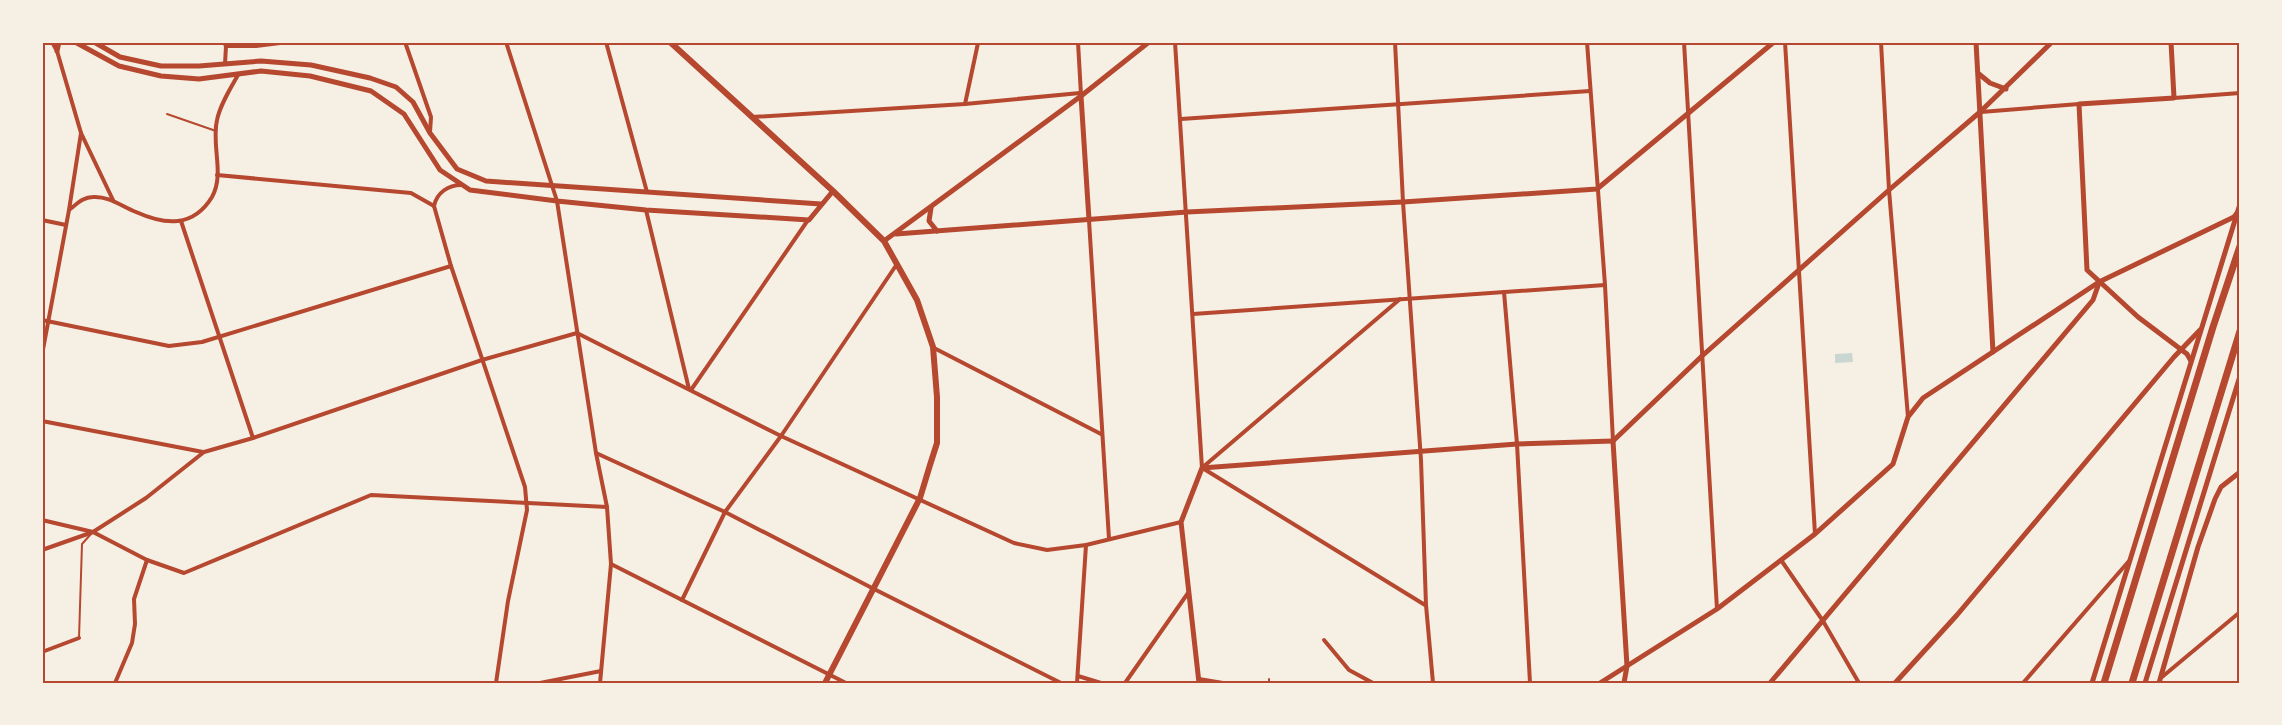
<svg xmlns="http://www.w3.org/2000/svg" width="2282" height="725" viewBox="0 0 2282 725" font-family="Inter,sans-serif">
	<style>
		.water { fill: #c9d6d2 }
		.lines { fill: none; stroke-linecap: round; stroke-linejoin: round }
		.service { stroke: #b5482f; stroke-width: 2 }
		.minor { stroke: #b5482f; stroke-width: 4 }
		.tertiary { stroke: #b5482f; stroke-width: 5 }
		.secondary { stroke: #b5482f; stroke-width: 6 }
		.trunk { stroke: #b5482f; stroke-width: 7 }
		.neatline { fill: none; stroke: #b5482f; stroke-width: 2 }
	</style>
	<rect width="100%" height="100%" fill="#f6efe4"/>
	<!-- water -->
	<polygon class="water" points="1852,353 1853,362 1835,363 1835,354"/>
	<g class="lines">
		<!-- service -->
		<g class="service">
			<polyline points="167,114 216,131"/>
			<polyline points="79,638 82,544 91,534"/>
			<polyline points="1269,679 1269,683"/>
		</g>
		<!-- minor -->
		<g class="minor">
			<polyline points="52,42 57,51 81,133 113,200"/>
			<polyline points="224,42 226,46 225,64"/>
			<polyline points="405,42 431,117 430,132"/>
			<polyline points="506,42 557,201 596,453 607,507 611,564 600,683"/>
			<polyline points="606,42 647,192"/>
			<polyline points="1078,42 1081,95"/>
			<polyline points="1175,42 1202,468"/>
			<polyline points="1395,42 1403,202 1421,460 1426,605 1433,683"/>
			<polyline points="1587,42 1605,285 1613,441"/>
			<polyline points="1684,42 1717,609"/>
			<polyline points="1785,42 1815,534"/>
			<polyline points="1881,42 1889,190 1908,417"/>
			<polyline points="226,46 256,46 288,42"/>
			<polyline points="2174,98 2240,93"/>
			<polyline points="965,104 978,43 982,42"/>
			<polyline points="1981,112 2079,104"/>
			<polyline points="752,117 965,104 1080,93"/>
			<polyline points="1181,119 1590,91"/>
			<polyline points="217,175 411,193 434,206"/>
			<polyline points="434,206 451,266 525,487 527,510 508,601 496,683"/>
			<path d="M434,206C437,192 449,185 461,185"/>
			<path d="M69,210C77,204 83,197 93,197C109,196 121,206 136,212C165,225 193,228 212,197C225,174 211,145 217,120C220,105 230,89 238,75"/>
			<polyline points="646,210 689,389"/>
			<polyline points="42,220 66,225"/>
			<polyline points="1089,220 1109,539"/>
			<polyline points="181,221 253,438"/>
			<polyline points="1504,292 1517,444 1530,683"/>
			<polyline points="1193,314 1605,285"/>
			<polyline points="42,320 169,346 202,342 451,266"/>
			<polyline points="577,333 781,436 1014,543 1047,550 1086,545 1181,522"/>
			<polyline points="934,348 1101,434"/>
			<polyline points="42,355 69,210 81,133"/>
			<polyline points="691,390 808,220"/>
			<polyline points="42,421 203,452"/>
			<polyline points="596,453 725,512 874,589 1061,683"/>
			<polyline points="1203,467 1400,299"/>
			<polyline points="1204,469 1425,605"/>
			<polyline points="42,520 93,532 147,560 184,573 371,495 607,507"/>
			<polyline points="42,550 93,532 146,498 204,452 253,438 482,360 577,333"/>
			<polyline points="1781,560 1823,621 1859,683"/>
			<polyline points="611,564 846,683"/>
			<polyline points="682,600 725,512 781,436 897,264"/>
			<polyline points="1324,640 1349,670 1373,683"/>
			<polyline points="42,652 79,638"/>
			<polyline points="1078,676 1101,683"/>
			<polyline points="2162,677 2240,612"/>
			<polyline points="1199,679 1223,683"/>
			<polyline points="115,683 132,643 135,624 134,599 147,560"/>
			<polyline points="540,683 601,671"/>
			<polyline points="1077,683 1086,545"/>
			<polyline points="1125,683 1188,593"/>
			<polyline points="2023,683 2129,561"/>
		</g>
		<!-- tertiary -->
		<g class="tertiary">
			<polyline points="75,42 119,66 161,76 199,79 261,71 310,76 371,91 404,114 440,170 470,190 557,201 646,210 809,220 833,191"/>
			<polyline points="94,42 120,57 161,66 199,66 261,61 311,65 370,78 396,87 413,102 430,133 457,169 486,181 821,204"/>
			<polyline points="1976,42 1993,352"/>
			<polyline points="2171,42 2174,98 2079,104 2087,270 2138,317 2187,354 2191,361"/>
			<polyline points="57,51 59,42"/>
			<polyline points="1979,74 1990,83 2006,89"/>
			<polyline points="1081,96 1089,220"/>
			<polyline points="931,208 929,221 937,231"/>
			<polyline points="896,234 1187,212 1403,202 1597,189 1774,42"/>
			<polyline points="884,241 1081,96 1149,42"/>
			<polyline points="1613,441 1702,356 1889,190 1980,112 2052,42"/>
			<polyline points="1613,441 1627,666 1624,683"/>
			<polyline points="1199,683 1181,522 1202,468 1517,444 1613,441"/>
			<polyline points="1600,683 1717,609 1815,534 1893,464 1908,417 1923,398 2099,282 2236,216"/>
			<polyline points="1770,683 2093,300 2099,283"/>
			<polyline points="1895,683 1957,615 2174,357 2200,330"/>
			<polyline points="2092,683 2240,204"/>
			<polyline points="2145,683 2240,376"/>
			<polyline points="2159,683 2198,547 2215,499 2221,487 2240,472"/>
		</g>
		<!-- secondary -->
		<polyline class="secondary" points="670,42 833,191 884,241 917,300 933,347 937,397 937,443 930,465 920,498 825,683"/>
		<!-- trunk -->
		<g class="trunk">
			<polyline points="2236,216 2240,211"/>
			<polyline points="2104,683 2213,327 2240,246"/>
			<polyline points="2132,683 2240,331"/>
		</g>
	</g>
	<!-- border -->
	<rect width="2282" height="725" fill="none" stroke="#f6efe4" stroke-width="87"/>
	<rect x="44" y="44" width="2194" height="638" class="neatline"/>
</svg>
